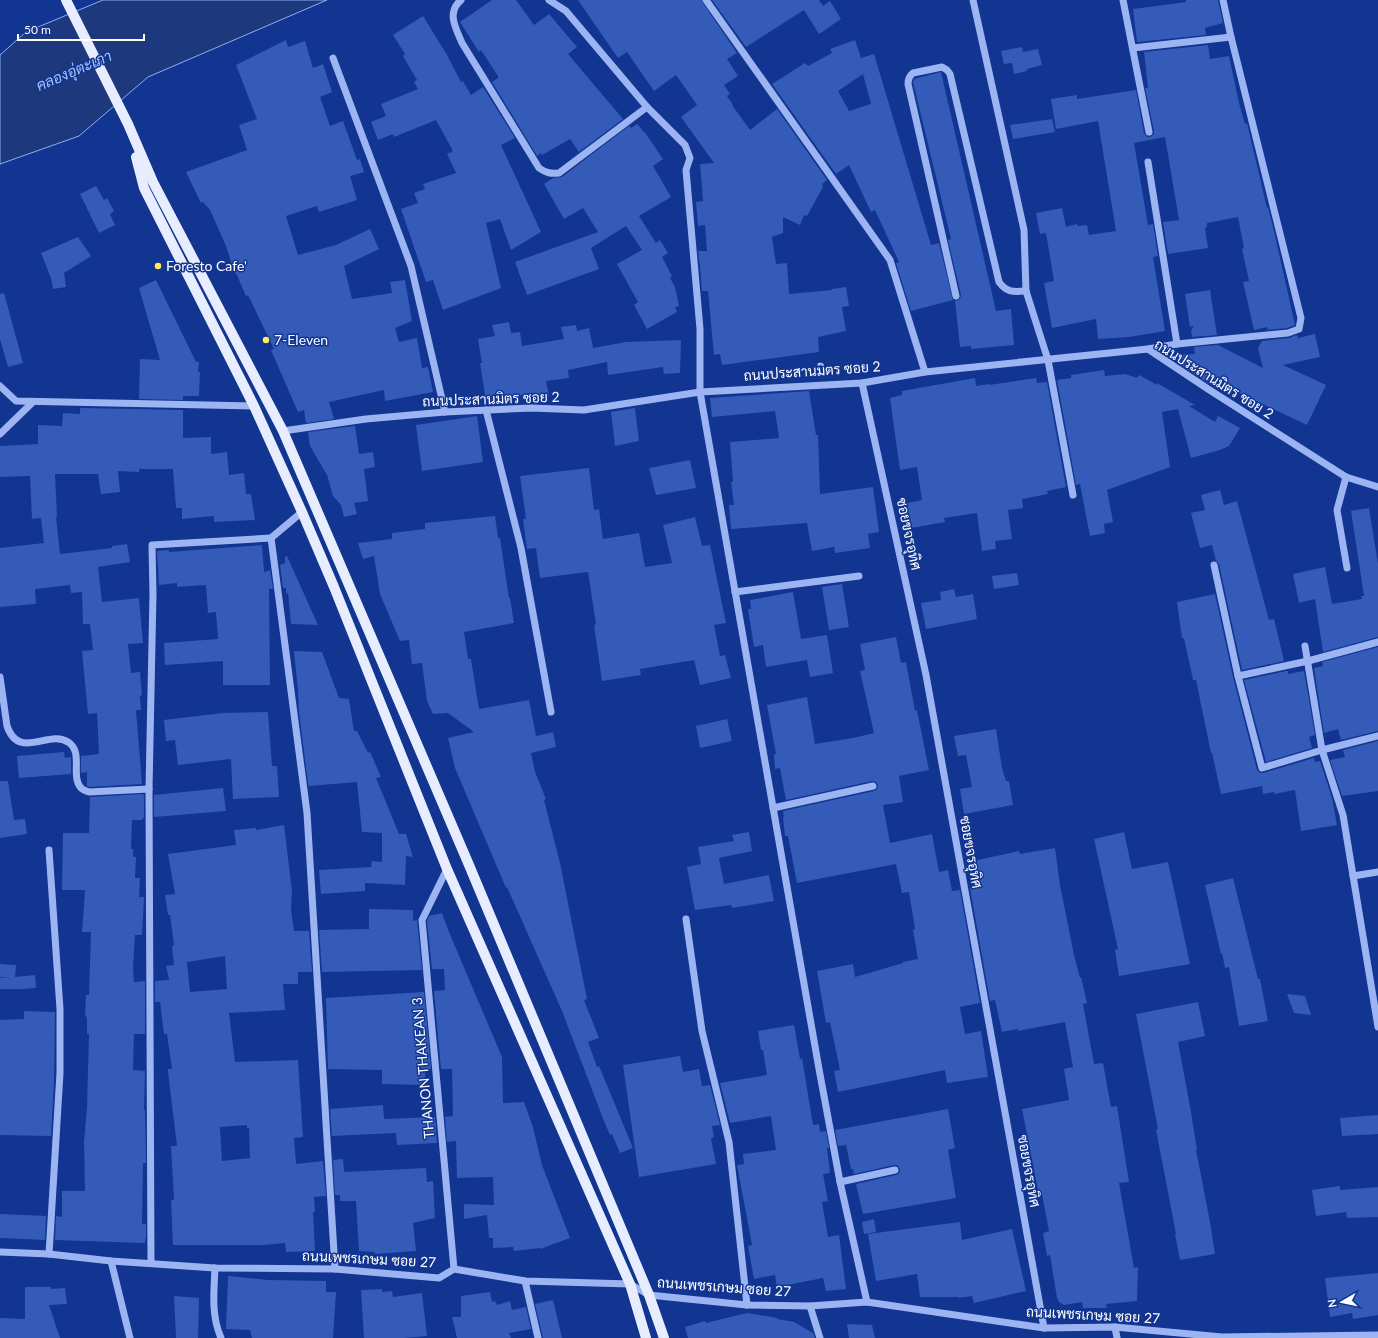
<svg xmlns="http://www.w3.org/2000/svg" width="1378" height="1338" viewBox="0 0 1378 1338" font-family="Lato,Sarabun,sans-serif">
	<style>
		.water { fill: #1d387d; stroke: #8daef6 }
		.building { fill: #345bb8; fill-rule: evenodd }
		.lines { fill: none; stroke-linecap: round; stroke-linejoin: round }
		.minor { stroke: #9cb5f2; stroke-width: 7 }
		.major { stroke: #e7edff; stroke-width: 10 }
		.poi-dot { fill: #ffe95d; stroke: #113590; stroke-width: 1.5 }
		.labels { text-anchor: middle; stroke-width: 3; stroke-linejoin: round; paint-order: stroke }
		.poi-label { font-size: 14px; fill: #fff; stroke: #113590; text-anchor: start }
		.street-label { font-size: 14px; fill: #fff; stroke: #113590 }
		.water-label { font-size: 15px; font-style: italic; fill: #a8c0f9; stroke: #113590 }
	</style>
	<rect width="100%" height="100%" fill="#113590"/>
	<!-- water -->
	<polygon class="water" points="103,0 327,0 148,77 79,136 0,164 0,55 26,32"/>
	<!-- building -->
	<g class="building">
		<polygon points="492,0 516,0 534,25 549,14 577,47 568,54 623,119 579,152 570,139 542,155 541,153 537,156 492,82 498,78 498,76 481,50 479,52 460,22"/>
		<polygon points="578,0 701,0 737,53 727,59 738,76 724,85 730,94 727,96 733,105 732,105 750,130 777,109 827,180 822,184 823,187 807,216 804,215 800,225 783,217 783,233 772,237 776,264 787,263 789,294 832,290 832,289 846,287 849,306 842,307 846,331 818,337 819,352 722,365 720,354 714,355 708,291 702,291 700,267 698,251 707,251 705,225 698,226 696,202 703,201 700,164 714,163 681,117 697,105 676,75 654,91 627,52 618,58"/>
		<polygon points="712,0 819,0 823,6 830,1 841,19 819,34 804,10 746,47"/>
		<polygon points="1186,0 1218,0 1223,23 1205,28 1206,35 1137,42 1133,9 1186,2"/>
		<polygon points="423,16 447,55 461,82 463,81 471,95 483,87 515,138 501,145 541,232 511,250 500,219 486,223 501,288 443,310 433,280 426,282 401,209 418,203 414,193 425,189 423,184 456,173 447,154 453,151 436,120 394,137 393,134 378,140 371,122 386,116 381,104 418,89 414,82 417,80 403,56 405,54 393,35"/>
		<polygon points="286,40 288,47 305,41 313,68 323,64 332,92 320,97 330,126 343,121 357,160 360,159 364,172 350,176 357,200 319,212 317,206 286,216 298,255 336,245 370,229 379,249 344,266 352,299 392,293 390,282 405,280 412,321 395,328 399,342 417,338 422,368 428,367 433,392 385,401 384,390 329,402 334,419 306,423 304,410 298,412 271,350 274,349 248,295 246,296 236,273 235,274 226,246 210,210 203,202 201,203 186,172 247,150 239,125 257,119 236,65"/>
		<path d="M855,40L861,58L874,54L931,245L939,243L953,300L911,311L896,263L899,262L875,210L871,212L849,165L836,174L772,84L805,63L808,66L832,53L830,49ZM863,74L871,104L849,111L838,91Z"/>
		<polygon points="1208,45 1210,59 1229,56 1239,103 1245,124 1247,123 1267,208 1268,207 1274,231 1295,325 1287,328 1267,330 1268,327 1254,330 1243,282 1249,281 1242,249 1244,248 1238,217 1207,223 1207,227 1205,228 1208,248 1168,254 1163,222 1179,220 1165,137 1134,143 1148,225 1153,224 1158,256 1153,257 1165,331 1129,337 1098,339 1096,319 1052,328 1044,283 1054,281 1046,233 1040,234 1036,213 1062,208 1066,227 1077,224 1077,226 1087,225 1089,235 1116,231 1098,121 1056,129 1051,99 1077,95 1077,99 1136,90 1144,133 1147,137 1150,137 1154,134 1154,131 1145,88 1148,88 1144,52"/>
		<polygon points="1022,47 1023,52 1038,49 1042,65 1027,69 1027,71 1014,74 1012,63 1004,64 1001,51"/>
		<polygon points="941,72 996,311 1011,309 1014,345 971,349 971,346 960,347 955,301 960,299 961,295 948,240 951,239 913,82 914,79"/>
		<polygon points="1052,119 1055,132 1013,139 1010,125"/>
		<polygon points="637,124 646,134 663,159 653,166 671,197 639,216 656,243 660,240 668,253 662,257 672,276 670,278 675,287 679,306 675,307 677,312 647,329 634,305 638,302 617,264 642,250 626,226 591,248 599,269 527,295 515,262 598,232 583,208 564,219 544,184 553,178 562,177 629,126 631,128"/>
		<polygon points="96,186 104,200 107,198 114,211 110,214 115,225 99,233 80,194"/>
		<polygon points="78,237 91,256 64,273 66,287 53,289 51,278 41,253"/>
		<polygon points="156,280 196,362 199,362 198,372 200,372 199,396 183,396 183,400 139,399 140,359 160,360 139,288"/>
		<polygon points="1210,290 1217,335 1192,337 1191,331 1194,326 1190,327 1185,294"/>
		<polygon points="4,293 23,363 8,367 0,339 0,294"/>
		<polygon points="509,322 511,333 520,332 522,346 564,339 561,327 576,325 577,331 589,328 593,348 626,342 681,340 680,373 664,374 663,367 608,375 607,362 568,370 569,378 546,381 549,396 535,398 534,393 486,401 480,363 482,363 478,339 495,336 492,325"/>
		<polygon points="1315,334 1320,357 1283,365 1326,385 1307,425 1233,390 1230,395 1208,383 1166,355 1195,354 1194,347 1218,345 1263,368 1258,348 1262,341 1289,338 1297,335 1298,338"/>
		<polygon points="1104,370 1105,376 1125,374 1137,378 1139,375 1157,385 1157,383 1195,405 1189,406 1215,422 1218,416 1240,428 1229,446 1220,450 1191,458 1178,409 1162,412 1170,467 1107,490 1113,522 1104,524 1105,533 1090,536 1080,484 1076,485 1057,380 1071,378 1071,375"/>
		<polygon points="975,378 976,386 989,384 989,385 1036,378 1037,383 1047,382 1066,487 1047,491 1048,494 1022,499 1023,508 1008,510 1012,539 995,541 996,549 982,551 977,513 944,518 945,522 911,528 907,503 922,500 917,467 900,470 890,398 902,395 902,391"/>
		<polygon points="809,391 816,435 818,435 820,494 873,487 879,532 868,534 870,548 835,553 834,547 812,551 807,523 731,529 729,505 734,505 731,482 733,482 730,442 779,438 775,411 712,417 710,398"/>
		<polygon points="80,408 183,410 183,438 211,437 211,454 227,452 229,475 244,473 246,494 251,494 255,520 214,522 214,516 182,519 182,508 176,508 173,469 139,469 139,472 118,471 120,492 101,494 98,474 55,474 57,517 56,517 60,554 112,548 112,546 127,544 130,562 98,567 102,602 139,598 143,643 128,644 131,673 140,672 142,695 140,696 141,710 136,710 142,784 90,787 87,786 87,772 81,773 81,756 99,754 97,713 88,714 82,651 93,650 90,624 83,624 82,592 71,593 70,585 35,589 36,604 0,607 0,548 44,543 41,518 32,519 30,476 0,477 0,446 38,444 38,425 62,426 63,413 80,414"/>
		<polygon points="635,408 639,441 615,446 611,412"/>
		<polygon points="477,416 483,462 422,471 416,425"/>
		<polygon points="355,426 359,454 373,452 375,467 364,469 368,501 354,503 357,514 344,517 341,505 333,496 327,475 310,446 308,432"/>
		<polygon points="690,460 696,488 656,495 649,468"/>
		<polygon points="589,468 594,510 599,509 603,539 639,533 645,567 672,563 663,525 695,517 702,546 710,545 726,623 714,625 720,656 725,655 731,678 700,685 694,660 640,669 641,675 602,681 594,625 596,624 588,572 540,578 536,548 527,549 523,519 526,519 520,476"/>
		<polygon points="1220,490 1224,505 1237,501 1269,620 1274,619 1284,661 1242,670 1219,564 1216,561 1212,545 1200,548 1191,513 1205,510 1201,495"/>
		<polygon points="1369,508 1378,564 1378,637 1323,652 1315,599 1299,603 1293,574 1325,567 1332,604 1362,599 1361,596 1364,596 1351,511"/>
		<polygon points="495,516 498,538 500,538 509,598 510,598 514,623 464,632 468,659 471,659 479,709 529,700 536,736 553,732 556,747 531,753 535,772 546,799 544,800 560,863 587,999 584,1000 599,1038 588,1042 597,1067 599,1066 633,1148 620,1153 612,1134 610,1135 604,1121 562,1011 507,887 506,888 455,768 448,738 474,732 448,713 433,714 427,701 422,663 412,664 409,640 400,641 380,594 374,556 363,559 358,543 392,539 392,533 425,529 425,523"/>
		<polygon points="262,545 264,572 270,570 273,589 269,589 270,685 223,685 223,661 165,665 164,643 218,639 216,612 208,613 206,585 177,587 177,583 159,585 157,551 169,550 169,552"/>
		<polygon points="287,556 318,625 291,624 288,593 286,594 286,588 283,588 280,565 285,563 285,557"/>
		<polygon points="1017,573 1019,585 994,589 992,576"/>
		<polygon points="842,584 849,627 829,630 822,587"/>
		<polygon points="954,589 956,597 973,594 977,619 926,629 921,603 941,600 940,592"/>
		<polygon points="793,592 801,639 827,635 833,673 810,677 807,660 766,667 763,645 754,647 748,609 751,609 750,600"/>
		<polygon points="1215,594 1233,677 1257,770 1260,773 1263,773 1314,758 1315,762 1320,761 1332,798 1337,825 1301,831 1295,790 1274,794 1274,792 1263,794 1262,786 1221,794 1212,753 1211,753 1196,680 1193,680 1184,638 1182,638 1177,602"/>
		<polygon points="896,637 901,663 906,662 915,711 917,710 929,770 899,776 903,802 883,805 890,843 932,834 939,872 948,870 952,891 960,890 980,1003 960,1007 965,1034 981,1031 988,1077 947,1083 945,1070 838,1092 834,1071 840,1070 830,1022 826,1023 817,971 853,964 855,977 903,963 903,962 918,959 913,930 915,929 909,892 902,893 896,864 797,883 788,836 785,836 783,817 784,817 783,811 874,791 877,789 878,785 876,782 872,781 786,800 780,768 775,769 774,754 776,754 767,705 807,697 815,744 853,738 874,733 860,671 865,670 860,644"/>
		<polygon points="1378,647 1378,731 1341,740 1338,729 1324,733 1314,668 1323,666 1322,662"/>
		<polygon points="294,651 322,652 339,698 349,699 354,731 357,731 368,753 370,752 381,777 376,778 399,834 406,834 413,857 406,856 405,885 365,883 365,891 321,894 319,870 371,867 372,861 382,862 382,833 362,832 357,782 309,786 308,783 299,712 298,690"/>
		<polygon points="1286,671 1288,671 1288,674 1304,671 1315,735 1309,737 1312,748 1266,762 1244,680"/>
		<polygon points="268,712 272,766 277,766 279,797 233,799 231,759 178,765 175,740 166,741 164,720 223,713"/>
		<polygon points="727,719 732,741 700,748 696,726"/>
		<polygon points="996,729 1002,768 1006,781 1009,781 1013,805 964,814 960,789 972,787 966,755 958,756 954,736"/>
		<polygon points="1378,741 1378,791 1342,796 1330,760 1345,757 1343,750"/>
		<polygon points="64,752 65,758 71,757 71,774 19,778 17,756"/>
		<polygon points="0,781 8,781 14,820 25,819 27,834 0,838"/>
		<polygon points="223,788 226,811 154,817 154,795"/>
		<polygon points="143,794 144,796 144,818 142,819 142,820 132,820 131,849 133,849 133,857 136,857 135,878 140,878 139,897 144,897 142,935 135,935 133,968 134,982 145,981 145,1034 134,1034 133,1070 145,1071 144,1110 145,1110 146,1163 143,1163 142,1224 146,1224 146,1239 145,1239 145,1243 55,1240 56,1216 62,1217 62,1191 85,1191 84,1142 87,1107 89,1034 87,1034 87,1017 85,1016 86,995 89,995 91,932 82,932 85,890 62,890 63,833 89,833 90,797"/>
		<path d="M284,825L292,891L291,910L294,931H309L312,972H298V984H283L285,1010L229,1013L235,1062L298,1060L303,1137L294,1138L296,1164L323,1161L326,1196L314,1197L315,1212H313L315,1251L286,1252L285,1243L264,1245H173L171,1200H174L171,1146H177L168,1072V1069H172L167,1034H164L160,1002H155V981L169,980L166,966L174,965L172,946L174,945L170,915H168L165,895L175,894L168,854L236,845L234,830L256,828V830ZM225,956L227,989L190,992L187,962ZM247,1125V1128H249L250,1158L222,1161L220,1127Z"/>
		<polygon points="749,832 752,851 719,858 724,884 769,875 774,901 732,908 731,905 695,910 687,867 701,864 698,847 734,841 732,835"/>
		<polygon points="1124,832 1132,869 1168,862 1190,964 1119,976 1115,950 1118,949 1094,839"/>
		<polygon points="1055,848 1060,885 1074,955 1080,978 1081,977 1087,1003 1083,1004 1094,1064 1103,1063 1111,1107 1117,1106 1129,1182 1119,1183 1134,1268 1138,1267 1137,1301 1106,1304 1107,1308 1083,1308 1082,1302 1064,1305 1059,1302 1057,1298 1050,1255 1047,1256 1043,1233 1049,1231 1042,1194 1039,1195 1022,1109 1069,1100 1064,1069 1073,1067 1065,1022 1018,1031 1018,1029 1002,1032 995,1000 990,1001 970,888 979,887 973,861 1019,851 1020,854"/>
		<polygon points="1233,878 1258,979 1260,979 1268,1021 1239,1026 1229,967 1225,968 1222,953 1221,954 1205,885"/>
		<polygon points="369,909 413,910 413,921 417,920 422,970 322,972 319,930 369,929"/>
		<polygon points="442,913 449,932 502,1057 503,1103 524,1102 533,1127 542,1165 570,1238 540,1249 540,1248 514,1251 513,1247 493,1248 493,1238 489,1238 487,1215 464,1219 464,1204 494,1205 493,1177 457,1178 456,1141 447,1142 445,1117 453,1116 452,1069 441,1069 434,991 445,990 444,969 432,969 427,921 429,916"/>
		<polygon points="0,964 16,965 15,977 35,975 36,988 24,989 0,989 0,978 10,977 0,977"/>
		<polygon points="424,992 431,1069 425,1069 425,1085 382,1084 382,1070 328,1069 326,998"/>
		<polygon points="1287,994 1305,996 1311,1015 1294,1013"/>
		<polygon points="1198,1002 1205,1036 1178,1042 1191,1112 1197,1150 1196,1150 1210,1222 1215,1254 1180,1260 1175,1234 1176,1234 1156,1130 1158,1129 1136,1014"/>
		<polygon points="24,1011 55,1012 54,1083 51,1136 0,1135 0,1020 24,1019"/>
		<polygon points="794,1025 800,1059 802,1058 813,1125 819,1124 820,1132 826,1131 829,1148 827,1148 830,1173 823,1174 828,1201 822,1202 828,1237 839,1235 846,1289 826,1291 823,1278 777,1287 775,1275 754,1279 748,1246 752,1245 737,1165 744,1164 743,1154 776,1150 771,1116 730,1123 720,1083 767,1075 763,1050 761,1050 758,1031"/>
		<polygon points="680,1056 683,1072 699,1069 702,1086 710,1085 720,1125 712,1126 714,1137 711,1138 716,1164 639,1177 623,1065"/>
		<polygon points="383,1105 384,1119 435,1117 437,1143 397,1145 396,1133 332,1136 330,1109"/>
		<polygon points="948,1109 955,1148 948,1150 956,1198 863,1214 856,1184 896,1175 900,1172 900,1169 897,1165 894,1165 854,1174 853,1169 851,1169 846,1145 838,1146 835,1130"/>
		<polygon points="1378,1115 1378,1134 1342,1136 1340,1118"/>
		<polygon points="343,1159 344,1172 426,1168 427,1182 433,1181 435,1218 413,1223 416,1251 375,1254 375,1252 359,1251 356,1201 340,1201 340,1195 335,1195 333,1160"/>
		<polygon points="1340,1186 1340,1190 1378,1187 1378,1217 1347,1218 1346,1212 1316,1216 1312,1190"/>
		<polygon points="0,1214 46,1216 45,1240 0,1238"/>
		<polygon points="874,1219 876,1232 864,1234 862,1222"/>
		<polygon points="960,1222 962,1240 1012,1229 1026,1291 974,1303 972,1296 958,1298 958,1297 920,1297 917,1274 876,1281 868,1234"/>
		<polygon points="1378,1273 1378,1315 1353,1319 1352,1313 1330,1317 1325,1278"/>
		<polygon points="228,1276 268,1280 326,1281 326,1292 336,1292 333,1338 252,1338 250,1330 226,1329"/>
		<polygon points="25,1287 51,1287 51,1289 65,1288 67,1304 49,1305 60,1338 0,1338 0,1318 25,1319"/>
		<polygon points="382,1289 382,1292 392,1291 393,1297 422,1293 427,1336 405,1338 364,1338 361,1290"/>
		<polygon points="490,1292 492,1302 495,1301 497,1305 510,1301 512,1310 526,1307 531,1329 509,1333 511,1338 457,1338 452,1317 461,1317 461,1296"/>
		<polygon points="174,1296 199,1298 198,1338 176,1338"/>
		<polygon points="553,1300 562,1338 543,1338 535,1304"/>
		<polygon points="747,1313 766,1316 777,1318 777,1319 794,1322 813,1333 815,1338 688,1338 685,1327 705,1321 706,1323"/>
		<polygon points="847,1324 872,1325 875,1338 849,1338"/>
	</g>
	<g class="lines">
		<!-- minor -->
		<g class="minor">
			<path d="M461,0C446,13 456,28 462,43L539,168C546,173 551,174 559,173L647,107"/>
			<polyline points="549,0 566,11 647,107 685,145 690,158 686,170 700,329 700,392 819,1069 840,1182 867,1302"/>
			<polyline points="706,0 890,260 925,372"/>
			<polyline points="973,0 1024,230 1026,291 1048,360 1073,495"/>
			<polyline points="1123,0 1149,132"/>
			<polyline points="1133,48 1231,37"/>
			<polyline points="333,58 411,266 445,412"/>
			<polyline points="1148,162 1177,344"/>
			<path d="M956,296L908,84C908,79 909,76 913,73L942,67L947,70L950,74L999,282C1007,293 1014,292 1026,291"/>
			<polyline points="1148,349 1177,344 1288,333 1299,329 1301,318 1231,37 1223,0"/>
			<polyline points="862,383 926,675 1044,1328"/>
			<polyline points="0,386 16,401 254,406"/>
			<polyline points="486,410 521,548 551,712"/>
			<polyline points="283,431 366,419 445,412 531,408 584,410 700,392 862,383 925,372 1148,349 1208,389 1346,477 1378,487"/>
			<polyline points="0,434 33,402"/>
			<polyline points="1346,477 1337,510 1347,568"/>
			<polyline points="302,512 271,538 307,813 335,1269"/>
			<polyline points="1214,565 1238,676 1262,768 1322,750 1378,736"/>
			<polyline points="735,592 859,576"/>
			<polyline points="1305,646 1322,750 1343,815 1378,1027"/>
			<polyline points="1238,676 1308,661 1378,642"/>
			<path d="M0,677L7,726C19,761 49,729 68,742C84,752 70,776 81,788C83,790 86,791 89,792L149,789"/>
			<polyline points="773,808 873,786"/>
			<polyline points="49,850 60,1009 60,1073 49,1254"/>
			<polyline points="447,869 422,920 454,1269"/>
			<polyline points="1353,876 1378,872"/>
			<polyline points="686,919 702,1031 729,1142 747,1305"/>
			<polyline points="840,1182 895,1170"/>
			<polyline points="0,1252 49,1254 111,1261 215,1268 335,1269 439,1278 454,1269 525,1281 630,1284 649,1295 747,1305 810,1306 867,1302 1044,1328 1115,1327 1222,1337 1378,1335"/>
			<polyline points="111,1261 130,1338"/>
			<polyline points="151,1263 149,789 153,594 152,545 271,538"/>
			<path d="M215,1268C214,1292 211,1315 221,1338"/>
			<polyline points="525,1281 538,1338"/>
			<polyline points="810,1306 820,1338"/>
			<polyline points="1115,1327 1117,1338"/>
		</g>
		<!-- major -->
		<g class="major">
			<polyline points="66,0 128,124 153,182 283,431 469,865 649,1295 664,1338"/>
			<polyline points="136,157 144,188 254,406 302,512 334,587 447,869 630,1284 646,1338"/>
		</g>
	</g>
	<!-- markers -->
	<g class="poi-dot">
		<circle cx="158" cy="266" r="4"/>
		<circle cx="266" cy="340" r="4"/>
	</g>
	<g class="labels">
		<!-- poi labels -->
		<g class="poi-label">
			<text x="166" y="271">Foresto Cafe'</text>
			<text x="274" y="345">7-Eleven</text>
		</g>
		<!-- street labels -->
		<g class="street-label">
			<text transform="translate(812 371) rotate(-4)" y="5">ถนนประสานมิตร ซอย 2</text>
			<text transform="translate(1214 379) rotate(32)" y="5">ถนนประสานมิตร ซอย 2</text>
			<text transform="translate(491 399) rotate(-2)" y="5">ถนนประสานมิตร ซอย 2</text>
			<text transform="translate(909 534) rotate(78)" y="5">ซอยขจรอุทิศ</text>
			<text transform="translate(971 852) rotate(80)" y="5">ซอยขจรอุทิศ</text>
			<text transform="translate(423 1068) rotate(-95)" y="5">THANON THAKEAN 3</text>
			<text transform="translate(1029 1171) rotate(80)" y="5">ซอยขจรอุทิศ</text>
			<text transform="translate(369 1259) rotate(3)" y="5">ถนนเพชรเกษม ซอย 27</text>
			<text transform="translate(724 1287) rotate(4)" y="5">ถนนเพชรเกษม ซอย 27</text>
			<text transform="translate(1093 1315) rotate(3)" y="5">ถนนเพชรเกษม ซอย 27</text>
		</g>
		<!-- water labels -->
		<g class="water-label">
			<text transform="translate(74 71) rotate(-23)" y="5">คลองอุ่ตะเภา</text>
		</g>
	</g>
	<!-- north arrow -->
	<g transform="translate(1342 1302) rotate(261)" stroke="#113590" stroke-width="3" paint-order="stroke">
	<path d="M0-3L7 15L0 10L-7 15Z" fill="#ffffff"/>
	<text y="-6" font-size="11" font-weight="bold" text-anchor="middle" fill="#ffffff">N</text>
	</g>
	<!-- scale -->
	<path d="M18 34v6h126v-6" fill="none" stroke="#ffffff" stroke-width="2"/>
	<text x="24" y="34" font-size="12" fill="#ffffff" stroke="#113590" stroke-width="3" paint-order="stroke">50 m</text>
</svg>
